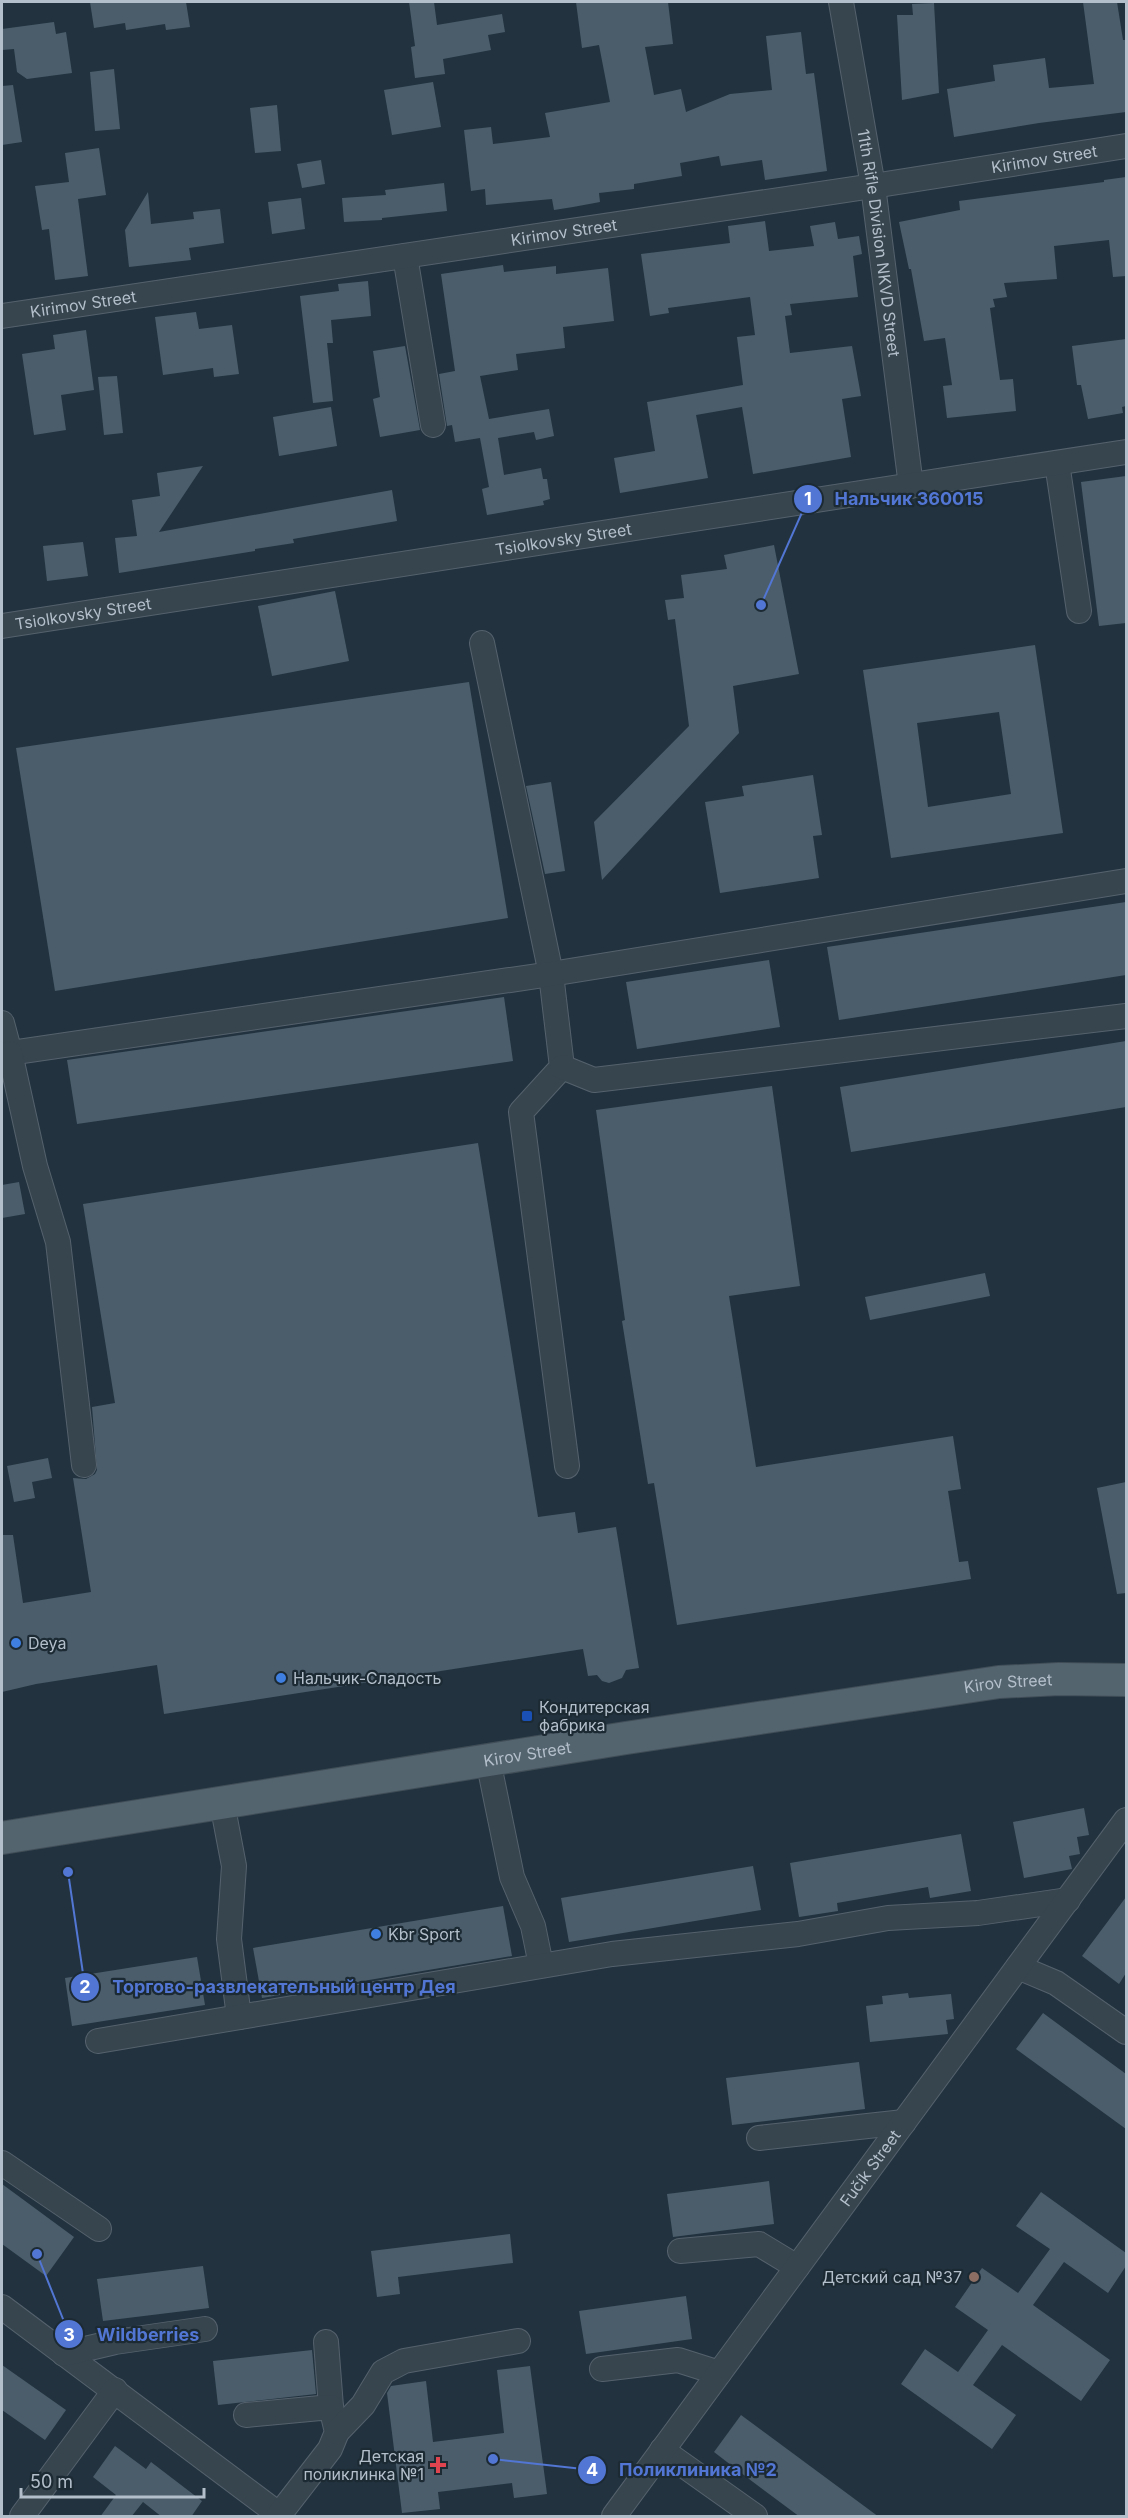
<svg xmlns="http://www.w3.org/2000/svg" width="1128" height="2518" viewBox="0 0 1128 2518" font-family="Inter,sans-serif">
	<style>
		.building { fill: #4b5d6b; fill-rule: evenodd }
		.lines { fill: none; stroke-linecap: round; stroke-linejoin: round }
		.minor-casing { stroke: #55626d; stroke-width: 26 }
		.major-casing { stroke: #404e58; stroke-width: 34 }
		.minor { stroke: #37454f; stroke-width: 24 }
		.major { stroke: #54646f; stroke-width: 32 }
		.shop-dot { fill: #3f7fe0; stroke: #1c2a34; stroke-width: 2 }
		.transit-dot { fill: #1a4fb4; stroke: #1c2a34; stroke-width: 2 }
		.education-dot { fill: #8d6e63; stroke: #1c2a34; stroke-width: 2 }
		.health-dot { fill: #e0444e; stroke: #1c2a34; stroke-width: 2 }
		.labels { text-anchor: middle; stroke-width: 4.5; stroke-linejoin: round; paint-order: stroke }
		.street-label { font-size: 16px; fill: #b3bfca; stroke: #1c2a34 }
		.poi-label { font-size: 16px; fill: #b3bfca; stroke: #1c2a34; text-anchor: start }
		.leader { fill: none; stroke: #5276d3; stroke-width: 2 }
		.callout-dot { fill: #5276d3; stroke: #1c2a34; stroke-width: 2 }
		.mark-label { font-size: 18px; text-anchor: middle; font-weight: bold; fill: #fff }
		.callout-label { font-size: 18px; text-anchor: middle; font-weight: bold; fill: #5276d3; stroke: #1c2a34; stroke-width: 4.5; stroke-linejoin: round; paint-order: stroke }
	</style>
	<rect width="100%" height="100%" fill="#22333f"/>
	<!-- building -->
	<g class="building">
		<polygon points="90,2 186,2 190,27 166,30 165,24 126,30 125,23 94,28"/>
		<polygon points="409,2 434,2 437,25 502,14 505,32 488,35 491,50 443,59 445,74 415,78 411,47 415,46"/>
		<polygon points="576,2 668,2 673,44 645,47 654,95 681,89 686,112 730,94 772,90 766,36 801,32 806,74 814,73 827,171 765,180 762,160 721,166 719,156 680,163 682,176 634,184 634,189 599,193 600,202 573,207 554,210 552,199 486,205 485,189 471,191 464,130 491,127 493,144 550,137 545,113 610,102 599,45 582,48"/>
		<polygon points="1083,2 1117,2 1123,40 1126,40 1126,112 1039,123 954,137 947,89 995,81 993,65 1045,58 1049,88 1094,84"/>
		<polygon points="934,3 939,93 902,100 897,15 913,15 912,4"/>
		<polygon points="54,22 56,34 66,32 72,73 27,79 17,72 14,49 2,50 2,29"/>
		<polygon points="114,69 120,129 95,131 90,72"/>
		<polygon points="433,82 441,127 392,135 384,90"/>
		<polygon points="13,85 22,142 2,145 2,86"/>
		<polygon points="277,105 281,151 255,153 250,108"/>
		<polygon points="99,148 106,195 78,199 88,276 55,280 49,229 42,230 35,186 69,182 65,153"/>
		<polygon points="321,160 325,184 302,188 297,164"/>
		<polygon points="1126,177 1126,276 1113,277 1109,240 1054,246 1057,279 1004,283 1007,297 993,299 995,307 990,308 1000,380 1013,379 1016,411 947,418 943,386 952,385 945,338 924,341 911,269 909,269 899,222 960,210 959,201 1104,182 1104,180"/>
		<polygon points="444,183 447,211 382,218 382,220 344,222 342,198 386,195 385,190"/>
		<polygon points="148,192 151,224 194,219 193,212 220,209 224,243 189,248 191,260 129,267 125,230"/>
		<polygon points="301,198 305,229 272,234 268,202"/>
		<polygon points="765,221 769,251 814,246 810,226 835,222 838,239 859,236 862,254 853,256 858,297 790,304 792,315 785,316 790,353 852,346 861,396 842,399 851,457 753,474 742,407 696,415 708,478 620,493 614,458 655,451 647,402 743,385 737,337 755,335 750,297 668,308 669,313 650,316 641,254 730,243 728,226"/>
		<polygon points="503,265 504,272 556,266 556,274 608,268 614,321 563,327 565,348 516,354 518,370 480,376 489,419 549,409 554,436 536,440 534,432 498,438 504,475 541,468 543,479 547,479 550,499 543,501 544,505 487,515 482,489 489,487 480,438 455,442 452,425 447,426 439,374 455,371 441,274"/>
		<polygon points="368,281 371,316 331,320 333,343 327,343 333,401 313,403 300,296 339,291 338,284"/>
		<polygon points="196,312 199,329 232,325 239,374 214,377 213,368 163,375 155,317"/>
		<polygon points="86,330 94,390 61,395 66,430 34,435 22,354 55,349 53,335"/>
		<polygon points="1126,339 1126,406 1122,407 1123,413 1088,419 1081,385 1077,385 1072,346"/>
		<polygon points="405,346 420,430 380,437 373,399 380,397 373,351"/>
		<polygon points="117,376 123,433 104,435 98,377"/>
		<polygon points="331,407 337,446 279,456 273,417"/>
		<polygon points="203,466 159,532 392,490 397,521 293,539 294,543 255,549 255,551 119,573 115,538 137,536 132,500 160,496 157,473"/>
		<polygon points="1126,476 1126,623 1099,626 1081,482"/>
		<polygon points="83,542 88,576 47,581 43,546"/>
		<polygon points="774,545 799,674 733,686 739,733 602,880 594,822 689,726 675,619 668,620 665,600 684,598 681,575 727,569 724,555"/>
		<polygon points="335,591 349,661 272,676 258,606"/>
		<path d="M1035,645L1063,833L891,858L863,670ZM999,712L1011,794L928,807L917,723Z"/>
		<polygon points="469,682 508,918 55,991 16,748"/>
		<polygon points="813,775 822,835 813,836 819,878 720,893 705,802 744,796 742,786"/>
		<polygon points="551,782 565,871 545,874 526,786"/>
		<polygon points="1126,902 1126,975 839,1020 827,947"/>
		<polygon points="769,960 780,1027 637,1049 626,982"/>
		<polygon points="504,997 513,1061 77,1124 67,1060"/>
		<polygon points="1126,1041 1126,1107 851,1152 840,1087"/>
		<polygon points="772,1086 800,1286 729,1296 756,1467 953,1436 961,1489 948,1491 959,1562 968,1561 971,1579 677,1625 654,1483 648,1484 622,1321 625,1320 596,1110"/>
		<polygon points="478,1143 538,1517 575,1512 578,1533 616,1527 639,1668 626,1670 622,1678 609,1683 602,1681 597,1675 588,1676 583,1649 164,1714 157,1665 36,1684 2,1692 2,1535 13,1535 23,1603 91,1592 73,1478 86,1479 95,1474 97,1470 92,1407 115,1403 83,1204"/>
		<polygon points="19,1182 25,1214 2,1218 2,1185"/>
		<polygon points="985,1273 990,1296 870,1320 865,1297"/>
		<polygon points="48,1458 52,1478 32,1482 35,1498 14,1502 7,1466"/>
		<polygon points="1126,1482 1126,1593 1117,1594 1097,1488"/>
		<polygon points="1084,1808 1089,1835 1077,1837 1080,1854 1069,1856 1072,1869 1024,1878 1013,1822"/>
		<polygon points="961,1834 971,1891 930,1898 928,1887 837,1903 838,1911 799,1917 790,1863"/>
		<polygon points="753,1866 761,1910 569,1942 561,1898"/>
		<polygon points="1126,1897 1126,1973 1119,1984 1082,1956"/>
		<polygon points="503,1906 512,1956 262,1998 253,1948"/>
		<polygon points="197,1957 205,2005 72,2026 65,1978"/>
		<polygon points="908,1993 909,1998 951,1994 954,2019 946,2020 948,2034 870,2042 866,2006 883,2004 882,1996"/>
		<polygon points="1043,2013 1126,2074 1126,2129 1016,2049"/>
		<polygon points="859,2062 865,2109 732,2125 726,2078"/>
		<polygon points="769,2181 774,2224 673,2237 667,2194"/>
		<polygon points="2,2184 74,2237 46,2276 2,2244"/>
		<polygon points="1041,2192 1126,2253 1126,2266 1108,2293 1064,2262 1033,2305 1110,2360 1081,2401 1002,2345 973,2385 1016,2415 992,2449 901,2384 925,2349 958,2372 988,2330 955,2307 982,2268 1018,2293 1050,2249 1016,2226"/>
		<polygon points="510,2234 513,2263 398,2277 400,2294 377,2297 371,2251"/>
		<polygon points="203,2266 209,2308 103,2321 97,2279"/>
		<polygon points="686,2296 692,2339 586,2354 579,2311"/>
		<polygon points="312,2350 316,2394 218,2405 213,2361"/>
		<polygon points="2,2365 66,2410 45,2440 2,2410"/>
		<polygon points="530,2366 547,2494 514,2498 512,2483 438,2492 440,2509 402,2513 387,2393 391,2386 426,2381 433,2442 504,2433 497,2370"/>
		<polygon points="741,2415 879,2517 800,2517 753,2482 714,2452"/>
		<polygon points="115,2446 146,2469 151,2462 202,2501 191,2517 162,2517 143,2502 131,2517 100,2517 116,2495 93,2477"/>
	</g>
	<g class="lines">
		<defs>
			<g id="minor">
				<path id="s1" d="M841,2L873,186L911,486"/>
				<polyline points="405,256 433,425"/>
				<path id="s2" d="M2,316L873,186L1126,146"/>
				<polyline points="1057,463 1079,611"/>
				<path id="s3" d="M2,626L1126,452"/>
				<polyline points="482,643 551,974 562,1067 521,1112 567,1466"/>
				<polyline points="2,1023 10,1053 551,974 1126,881"/>
				<polyline points="10,1053 35,1166 58,1242 84,1465"/>
				<polyline points="562,1067 594,1080 1126,1016"/>
				<polyline points="488,1760 512,1877 533,1926 541,1965"/>
				<polyline points="222,1803 234,1866 229,1939 239,2017"/>
				<polyline points="1018,1967 1056,1983 1126,2032"/>
				<polyline points="98,2041 612,1954 798,1934 888,1918 978,1913 1068,1900"/>
				<polyline points="759,2138 904,2122"/>
				<polyline points="2,2163 99,2229"/>
				<polyline points="680,2251 759,2244 797,2267"/>
				<polyline points="2,2307 281,2516"/>
				<polyline points="326,2342 331,2407"/>
				<polyline points="64,2354 115,2342 205,2329"/>
				<polyline points="602,2369 678,2360 719,2373"/>
				<polyline points="246,2415 331,2407 337,2432 330,2449 279,2515"/>
				<polyline points="337,2432 363,2405 383,2372 404,2361 518,2341"/>
				<polyline points="662,2450 755,2516"/>
				<polyline points="22,2516 115,2390"/>
				<path id="s4" d="M614,2516L1126,1820"/>
			</g>
			<g id="major">
				<path id="s5" d="M2,1838L626,1738L999,1682L1059,1679L1126,1680"/>
			</g>
		</defs>
		<!-- minor casing -->
		<use href="#minor" class="minor-casing"/>
		<!-- major casing -->
		<use href="#major" class="major-casing"/>
		<!-- minor -->
		<use href="#minor" class="minor"/>
		<!-- major -->
		<use href="#major" class="major"/>
	</g>
	<!-- markers -->
	<g class="shop-dot">
		<circle cx="16" cy="1643" r="6"/>
		<circle cx="281" cy="1678" r="6"/>
		<circle cx="376" cy="1934" r="6"/>
	</g>
	<rect class="transit-dot" x="521" y="1710" width="12" height="12" rx="3"/>
	<circle class="education-dot" cx="974" cy="2277" r="6"/>
	<path class="health-dot" d="M435 2456h6v6h6v6h-6v6h-6v-6h-6v-6h6z"/>
	<g class="labels">
		<!-- street labels -->
		<g class="street-label">
			<text dy="6" stroke="none"><textPath href="#s2" startOffset="1054">Kirimov Street</textPath></text>
			<text dy="6" stroke="none"><textPath href="#s2" startOffset="568">Kirimov Street</textPath></text>
			<text dy="6" stroke="none"><textPath href="#s1" startOffset="244">11th Rifle Division NKVD Street</textPath></text>
			<text dy="6" stroke="none"><textPath href="#s2" startOffset="82">Kirimov Street</textPath></text>
			<text dy="6" stroke="none"><textPath href="#s3" startOffset="568">Tsiolkovsky Street</textPath></text>
			<text dy="6" stroke="none"><textPath href="#s3" startOffset="82">Tsiolkovsky Street</textPath></text>
			<text dy="6" stroke="none"><textPath href="#s5" startOffset="1018">Kirov Street</textPath></text>
			<text dy="6" stroke="none"><textPath href="#s5" startOffset="532">Kirov Street</textPath></text>
			<text dy="6" stroke="none"><textPath href="#s4" startOffset="432">Fučík Street</textPath></text>
		</g>
		<!-- poi labels -->
		<g class="poi-label">
			<text x="28" y="1649">Deya</text>
			<text x="293" y="1684">Нальчик-Сладость</text>
			<text x="539" y="1713">Кондитерская<tspan x="539" dy="18">фабрика</tspan></text>
			<text x="388" y="1940">Kbr Sport</text>
			<text x="962" y="2283" text-anchor="end">Детский сад №37</text>
			<text x="424" y="2462" text-anchor="end">Детская<tspan x="424" dy="18">поликлинка №1</tspan></text>
		</g>
	</g>
	<!-- callouts -->
	<path class="leader" d="M761 605L808 499M68 1872L85 1987M37 2254L69 2334M493 2459L592 2470"/>
	<g class="callout-dot">
		<circle cx="761" cy="605" r="6"/>
		<circle cx="68" cy="1872" r="6"/>
		<circle cx="37" cy="2254" r="6"/>
		<circle cx="493" cy="2459" r="6"/>
		<circle cx="808" cy="499" r="15"/>
		<circle cx="85" cy="1987" r="15"/>
		<circle cx="69" cy="2334" r="15"/>
		<circle cx="592" cy="2470" r="15"/>
	</g>
	<g class="mark-label">
		<text x="808" y="505">1</text>
		<text x="85" y="1993">2</text>
		<text x="69" y="2341">3</text>
		<text x="592" y="2476">4</text>
	</g>
	<g class="callout-label">
		<text x="909" y="505">Нальчик 360015</text>
		<text x="284" y="1993">Торгово-развлекательный центр Дея</text>
		<text x="148" y="2341">Wildberries</text>
		<text x="698" y="2476">Поликлиника №2</text>
	</g>
	<!-- border -->
	<rect width="1128" height="2518" fill="none" stroke="#b3bfca" stroke-width="6"/>
	<!-- scale -->
	<path d="M21 2488v9h183v-9" fill="none" stroke="#b3bfca" stroke-width="3"/>
	<text x="30" y="2488" font-size="18" fill="#b3bfca" stroke="#1c2a34" stroke-width="4.5" paint-order="stroke">50 m</text>
</svg>
